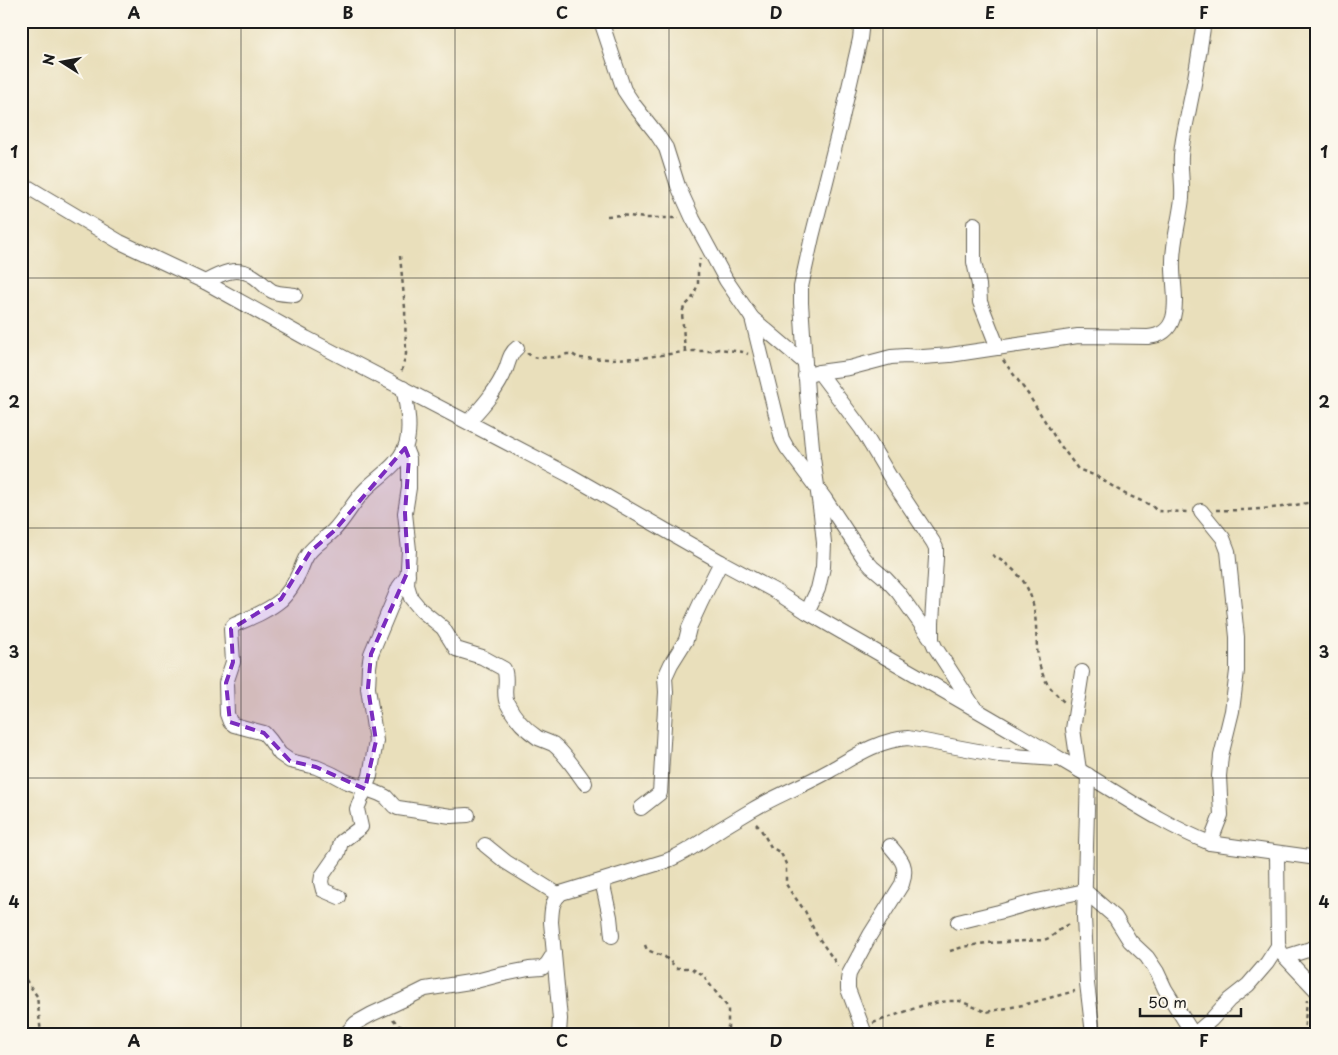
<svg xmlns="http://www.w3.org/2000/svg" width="1338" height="1055" viewBox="0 0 1338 1055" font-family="'Playpen Sans',sans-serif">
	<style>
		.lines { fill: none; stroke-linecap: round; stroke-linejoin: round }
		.minor-casing { stroke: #646054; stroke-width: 16 }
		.path { stroke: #646054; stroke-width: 2.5; stroke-dasharray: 4 4; stroke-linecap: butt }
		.minor { stroke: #fff; stroke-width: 14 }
		.marked { fill: #7b2cbf; fill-opacity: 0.2; stroke: #7b2cbf; stroke-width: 4; stroke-dasharray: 10 6; stroke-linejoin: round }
		.grid { fill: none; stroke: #1c1c1c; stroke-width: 1; stroke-opacity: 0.55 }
		.neatline { fill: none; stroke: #1c1c1c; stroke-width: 2 }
		.grid-label { font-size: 16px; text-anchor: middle; font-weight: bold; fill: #1c1c1c }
	</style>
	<rect width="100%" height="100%" fill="#fbf7ec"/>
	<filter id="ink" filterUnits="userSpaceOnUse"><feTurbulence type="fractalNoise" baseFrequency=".02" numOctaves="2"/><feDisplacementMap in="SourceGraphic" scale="10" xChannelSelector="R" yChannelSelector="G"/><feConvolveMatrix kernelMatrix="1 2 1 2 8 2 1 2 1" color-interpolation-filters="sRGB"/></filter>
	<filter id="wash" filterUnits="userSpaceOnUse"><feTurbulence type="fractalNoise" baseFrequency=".0096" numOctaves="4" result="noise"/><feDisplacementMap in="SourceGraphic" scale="20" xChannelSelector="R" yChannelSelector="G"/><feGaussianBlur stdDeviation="1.12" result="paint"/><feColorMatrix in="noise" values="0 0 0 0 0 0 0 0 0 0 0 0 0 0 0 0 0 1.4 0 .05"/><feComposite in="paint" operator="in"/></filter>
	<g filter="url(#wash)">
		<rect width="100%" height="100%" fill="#e9dfbb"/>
	</g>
	<g filter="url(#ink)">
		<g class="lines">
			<defs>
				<g id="minor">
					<polyline points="601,21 624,90 634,105 656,133 666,148 678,186 693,219 726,280 752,318 805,363"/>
					<path d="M21,183L120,242L205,282L306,338L569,475L721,562L773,590L807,612C894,662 981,712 1067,763C1114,790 1159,823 1210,843L1317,858"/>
					<polyline points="974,224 974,262 979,285 980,302 998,348"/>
					<path d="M205,282C220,274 237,265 253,276C260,280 265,287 272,291C278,294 288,294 295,295"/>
					<polyline points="752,318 782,439 787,448 825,499 864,558 872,567 885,578 898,592 932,640"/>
					<polyline points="819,372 861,428 893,482 933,542 936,548 936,558 932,623 932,640 935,647 974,707"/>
					<path d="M805,376L819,372L849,368L891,357L906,356L923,357L950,355L1078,336L1148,337C1160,336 1169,331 1173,318C1178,300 1172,280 1173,261C1173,240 1180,219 1182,198C1183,184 1180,170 1181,156C1182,138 1187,121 1190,104C1196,76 1200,49 1204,21"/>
					<path d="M403,388C407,406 412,430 405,448C397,466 379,476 366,489C353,502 345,519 333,531C325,539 314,545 308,554C303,561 302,568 298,575C294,584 288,593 281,600C268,611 250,618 234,625L231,629L233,662L226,683L227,714L230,722L234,725L264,733L270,740L280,754L290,761L316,767L332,774L345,781L380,794L386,797L394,806L398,808L451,816L468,815"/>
					<path d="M468,422C483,406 498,389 506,369C509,361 510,353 517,348"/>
					<path d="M405,448L409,458V488L405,513L409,550L407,585L411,598L421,610L443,628L456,649L482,657L504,669C509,680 502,692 507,703C514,717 526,730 538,738C543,740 548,742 553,744C564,752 577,772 585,783"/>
					<polyline points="1201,511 1223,538 1228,551 1237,637 1237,671 1232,711 1221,756 1219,776 1221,815 1210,843"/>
					<polyline points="807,612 818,589 823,567 824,543 821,514 813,458 807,393 801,303 801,287 812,237 842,118 860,39 862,21"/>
					<polyline points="1079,770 1073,729 1082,672"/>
					<polyline points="1088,775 1084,917 1087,983 1093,1034"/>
					<polyline points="641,808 660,793 666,692 665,677 671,664 686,640 689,628 701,602 721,562"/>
					<polyline points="485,845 506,862 559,895"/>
					<polyline points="1277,853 1278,944 1280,951 1285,957 1317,991"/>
					<polyline points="602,881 610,917 612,936"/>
					<polyline points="339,897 323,890 321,882 322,876 338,853 341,842 361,827 357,809 370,776 376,741 368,688 369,667 371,654 399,587 408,575"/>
					<polyline points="958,922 999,912 1037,901 1085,891 1115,917 1130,941 1147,957 1157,972 1165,989 1193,1034"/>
					<polyline points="1285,957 1317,947"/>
					<polyline points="346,1034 356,1023 372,1014 405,999 425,989 476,981 499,975 529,969 542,968 547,964 554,953"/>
					<path d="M559,1034L560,1019L551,922C552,909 551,902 561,893L666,861C687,853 703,840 722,828C732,822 742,816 752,810C777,795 805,785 831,770C855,756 878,740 908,738L999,755L1056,759"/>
					<path d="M865,1034L848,989V980L849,974L870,935L902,884C908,866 902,860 890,846"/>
					<polyline points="1195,1034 1198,1031 1211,1020 1229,1000 1248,985 1267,963 1278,946"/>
				</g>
			</defs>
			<!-- minor casing -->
			<use href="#minor" class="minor-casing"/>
			<!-- path -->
			<g class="path">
				<polyline points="607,216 621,215 645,218 679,218"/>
				<polyline points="400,256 405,308 406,354 401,374"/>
				<polyline points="685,351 682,313 684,307 692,299 698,284 698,272 700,259"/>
				<polyline points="527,353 533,357 538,358 558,357 567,354 572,354 578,358 611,359 640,358 691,351 711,351 719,349 743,352 748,354"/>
				<polyline points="1003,360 1028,394 1058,442 1078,469 1096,476 1125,494 1144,502 1152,506 1157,511 1189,512"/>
				<path d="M1216,510C1250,511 1284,508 1317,501"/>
				<path d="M992,555C1023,572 1034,591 1036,626C1037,643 1036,659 1043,675C1047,686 1056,694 1064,702"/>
				<polyline points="756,824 760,828 771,847 781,853 786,864 786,884 791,892 805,911 816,934 838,966"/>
				<polyline points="645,945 647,950 665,957 677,968 690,968 704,975 707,981 726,1005 728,1009 728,1034"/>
				<path d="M950,951L963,947L986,943L1044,940C1056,936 1060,927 1071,923"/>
				<polyline points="21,973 37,996 41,1034"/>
				<polyline points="393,1019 399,1026 412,1028 421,1034"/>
				<polyline points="873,1023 921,1006 935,1003 948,1001 960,1001 986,1012 1023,1005 1075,991"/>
				<polyline points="1304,1034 1307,1000"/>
			</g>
			<!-- minor -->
			<use href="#minor" class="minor"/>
		</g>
	</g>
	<!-- marked area -->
	<path class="marked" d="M405,448L409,458L405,513L408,571L371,654L368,688L376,741L365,789L316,767L290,761L264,733L230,722L226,683L233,662L231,629L281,599L310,552L334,531Z"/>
	<!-- grid -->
	<path class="grid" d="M241,21V1034M455,21V1034M669,21V1034M883,21V1034M1097,21V1034M21,278H1317M21,528H1317M21,778H1317"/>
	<!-- margin -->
	<rect width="1338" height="1055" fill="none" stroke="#fbf7ec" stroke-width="55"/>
	<!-- north arrow -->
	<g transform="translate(62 62) rotate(281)" stroke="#fbf7ec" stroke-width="4" paint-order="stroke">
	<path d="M0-4L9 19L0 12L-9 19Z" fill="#1c1c1c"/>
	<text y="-8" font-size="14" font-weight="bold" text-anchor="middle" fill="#1c1c1c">N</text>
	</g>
	<!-- scale -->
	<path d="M1140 1008v8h101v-8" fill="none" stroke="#1c1c1c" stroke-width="2.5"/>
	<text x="1148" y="1008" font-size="15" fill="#1c1c1c" stroke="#fbf7ec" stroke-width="4" paint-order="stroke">50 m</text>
	<rect x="28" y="28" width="1282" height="1000" class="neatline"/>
	<g class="grid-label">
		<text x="134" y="19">A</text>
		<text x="348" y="19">B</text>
		<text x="562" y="19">C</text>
		<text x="776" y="19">D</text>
		<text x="990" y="19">E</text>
		<text x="1204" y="19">F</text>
		<text x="14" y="158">1</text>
		<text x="1324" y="158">1</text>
		<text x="14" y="408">2</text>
		<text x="1324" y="408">2</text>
		<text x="14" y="658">3</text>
		<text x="1324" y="658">3</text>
		<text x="14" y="908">4</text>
		<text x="1324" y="908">4</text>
		<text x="134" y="1047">A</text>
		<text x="348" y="1047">B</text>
		<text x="562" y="1047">C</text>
		<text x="776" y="1047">D</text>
		<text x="990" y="1047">E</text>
		<text x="1204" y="1047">F</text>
	</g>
</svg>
